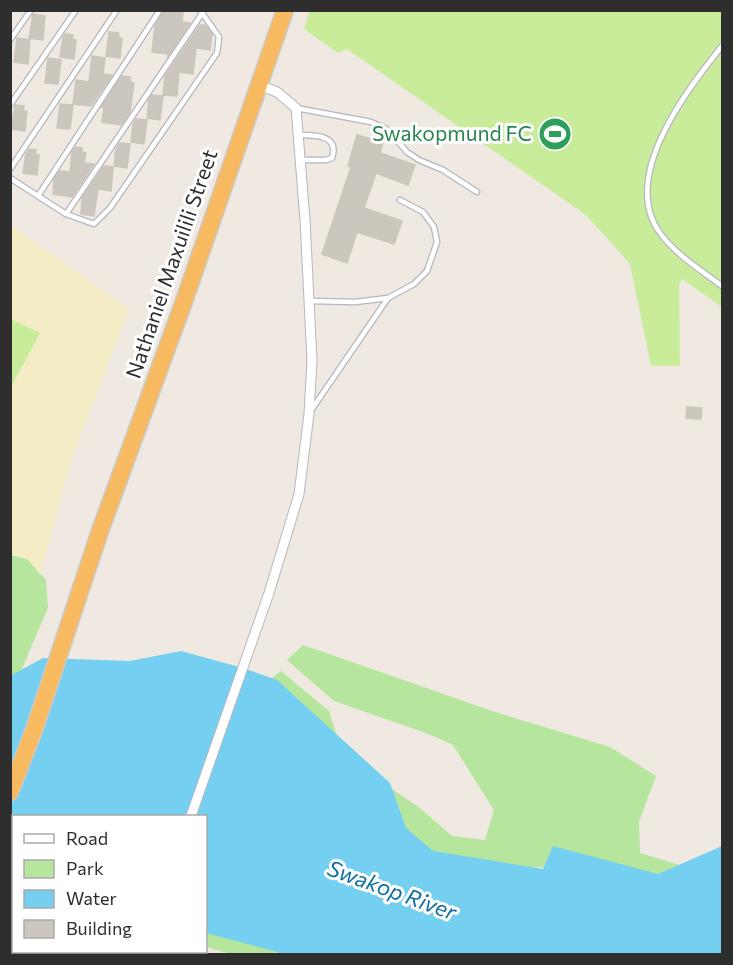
<svg xmlns="http://www.w3.org/2000/svg" width="733" height="965" viewBox="0 0 733 965" font-family="Commissioner,sans-serif">
	<style>
		.green { fill: #b6e59e }
		.sand { fill: #f3ecc5 }
		.pitch { fill: #c9ec9a }
		.water { fill: #75cff0 }
		.building { fill: #cbc7bf; stroke: #cbc5ba; stroke-width: 1.5 }
		.lines { fill: none; stroke-linecap: round; stroke-linejoin: round }
		.service-casing { stroke: #b4b7c1; stroke-width: 7 }
		.minor-casing { stroke: #b4b7c1; stroke-width: 11 }
		.trunk-casing { stroke: #c9c9c9; stroke-width: 19 }
		.service { stroke: #fff; stroke-width: 4.5 }
		.minor { stroke: #fff; stroke-width: 9 }
		.trunk { stroke: #f8ba60; stroke-width: 16 }
		.labels { text-anchor: middle; stroke-width: 6; stroke-linejoin: round; paint-order: stroke }
		.leisure-label { font-size: 21px; fill: #27864d; stroke: #fff; text-anchor: end }
		.street-label { font-size: 21px; fill: #2e2e2e; stroke: #fff }
		.water-label { font-size: 22px; font-style: italic; fill: #0d6fa3; stroke: #fff }
	</style>
	<rect width="100%" height="100%" fill="#efe9e1"/>
	<!-- green -->
	<g class="green">
		<polygon points="11,555 27,559 46,580 48,608 11,694"/>
		<polygon points="303,645 495,712 610,747 656,776 639,822 640,853 722,878 722,916 569,866 462,871 456,954 231,954 206,947 206,816 14,816 255,691 281,671 329,711 343,756 420,808 452,836 485,840 494,810 453,745 426,733 334,701 287,660"/>
	</g>
	<!-- sand -->
	<polygon class="sand" points="11,226 129,309 71,461 40,574 27,559 11,555 11,387 40,334 11,319"/>
	<!-- pitch -->
	<g class="pitch">
		<polygon points="310,10 722,11 722,307 682,279 679,285 680,366 651,366 630,264 586,215 347,49 338,53 304,29"/>
		<polygon points="11,319 40,333 11,387"/>
	</g>
	<!-- water -->
	<polygon class="water" points="181,651 243,668 277,680 390,783 406,828 433,851 543,869 553,846 658,874 722,846 722,954 285,954 206,933 206,816 14,816 13,909 11,908 10,676 43,658 130,661"/>
	<!-- building -->
	<g class="building">
		<polygon points="164,10 183,11 182,22 190,23 168,56 168,54 152,52 155,26"/>
		<polygon points="33,14 45,16 43,40 29,38"/>
		<polygon points="200,25 205,25 212,34 210,50 196,48 193,74 179,72 177,96 163,95 165,76"/>
		<polygon points="109,32 119,33 118,38 122,38 120,58 106,56"/>
		<polygon points="65,34 73,35 72,39 76,40 74,59 60,57 63,37"/>
		<polygon points="17,38 30,40 28,64 14,62"/>
		<polygon points="92,56 105,58 103,74 112,75 91,106 73,104 76,80 89,82"/>
		<polygon points="48,58 61,60 58,84 45,83"/>
		<polygon points="122,76 130,77 130,82 134,83 130,112 121,125 102,122 104,108 101,107"/>
		<polygon points="152,95 163,96 160,120 147,118 149,99"/>
		<polygon points="60,104 73,105 70,129 57,128"/>
		<polygon points="15,105 24,106 23,111 27,111 25,131 11,129"/>
		<polygon points="136,119 147,120 144,144 131,142 133,124"/>
		<polygon points="357,135 383,142 380,153 415,165 408,185 376,173 364,208 402,221 394,244 357,232 347,263 322,254 351,167 348,166"/>
		<polygon points="120,143 130,144 127,168 114,166 116,149"/>
		<polygon points="76,147 82,148 82,152 86,153 84,163 94,164 72,197 53,194 54,179 60,171 70,172 72,152"/>
		<polygon points="29,149 36,150 35,155 39,155 37,175 23,173 26,154"/>
		<polygon points="104,166 113,167 111,191 98,189 94,216 81,214 82,198"/>
		<polygon points="687,407 702,408 701,419 686,418"/>
	</g>
	<g class="lines">
		<defs>
			<g id="service">
				<polyline points="10,40 31,10"/>
				<path d="M722,46C687,90 619,177 660,233C676,255 701,270 722,286"/>
				<polyline points="10,105 76,10"/>
				<polyline points="296,108 371,122 388,130 407,152 419,160 443,170 477,192"/>
				<path d="M298,135C313,135 340,134 332,158L326,160H300"/>
				<polyline points="10,169 117,10"/>
				<polyline points="10,178 66,214 94,224 110,208 217,53 219,37 200,10"/>
				<polyline points="38,196 160,10"/>
				<polyline points="66,214 203,12"/>
				<polyline points="310,301 355,302 388,298"/>
				<polyline points="312,409 388,298 414,284 427,271 437,242 434,227 423,212 400,200"/>
			</g>
			<g id="minor">
				<polyline points="191,816 269,593 299,494 309,414 312,360 305,220 296,108 277,92 259,85"/>
				<polyline points="142,954 143,952"/>
			</g>
			<polyline id="trunk" points="10,792 34,730 100,531 182,307 285,10"/>
		</defs>
		<!-- service casing -->
		<use href="#service" class="service-casing"/>
		<!-- minor casing -->
		<use href="#minor" class="minor-casing"/>
		<!-- trunk casing -->
		<use href="#trunk" class="trunk-casing"/>
		<!-- service -->
		<use href="#service" class="service"/>
		<!-- minor -->
		<use href="#minor" class="minor"/>
		<!-- trunk -->
		<use href="#trunk" class="trunk"/>
	</g>
	<!-- icons -->
	<defs>
		<symbol id="stadium-disc" viewBox="-11 -11 22 22"><circle r="9.5" fill="#2e9e5b" stroke="#fff"/><path d="M0-5a6.5 5 0 1 0 0 10a6.5 5 0 1 0 0-10ZM-3.5-1.8h7v3.6h-7Z" fill="#fff"/></symbol>
	</defs>
	<g fill-rule="evenodd">
		<use href="#stadium-disc" x="536" y="115" width="38" height="38"/>
	</g>
	<g class="labels">
		<!-- leisure labels -->
		<g class="leisure-label">
			<text x="532" y="141">Swakopmund FC</text>
		</g>
		<!-- street labels -->
		<g class="street-label">
			<text transform="translate(172 264) rotate(-71)" y="7">Nathaniel Maxuilili Street</text>
		</g>
		<!-- water labels -->
		<g class="water-label">
			<text transform="translate(392 890) rotate(20)" y="8">Swakop River</text>
		</g>
	</g>
	<!-- border -->
	<rect width="733" height="965" fill="none" stroke="#2e2e2e" stroke-width="24"/>
	<!-- legend -->
	<rect x="12" y="815" width="195" height="138" fill="#ffffff" stroke="#ababab" stroke-width="1.5"/>
	<rect x="24" y="834" width="30" height="9" fill="#ffffff" stroke="#ababab" stroke-width="1.5"/>
	<text x="66" y="845" font-size="18" fill="#2e2e2e">Road</text>
	<rect x="24" y="860" width="30" height="18" fill="#b6e59e" stroke="#ababab" stroke-width="1.5"/>
	<text x="66" y="875" font-size="18" fill="#2e2e2e">Park</text>
	<rect x="24" y="890" width="30" height="18" fill="#75cff0" stroke="#ababab" stroke-width="1.5"/>
	<text x="66" y="905" font-size="18" fill="#2e2e2e">Water</text>
	<rect x="24" y="920" width="30" height="18" fill="#cbc7bf" stroke="#ababab" stroke-width="1.5"/>
	<text x="66" y="935" font-size="18" fill="#2e2e2e">Building</text>
</svg>
